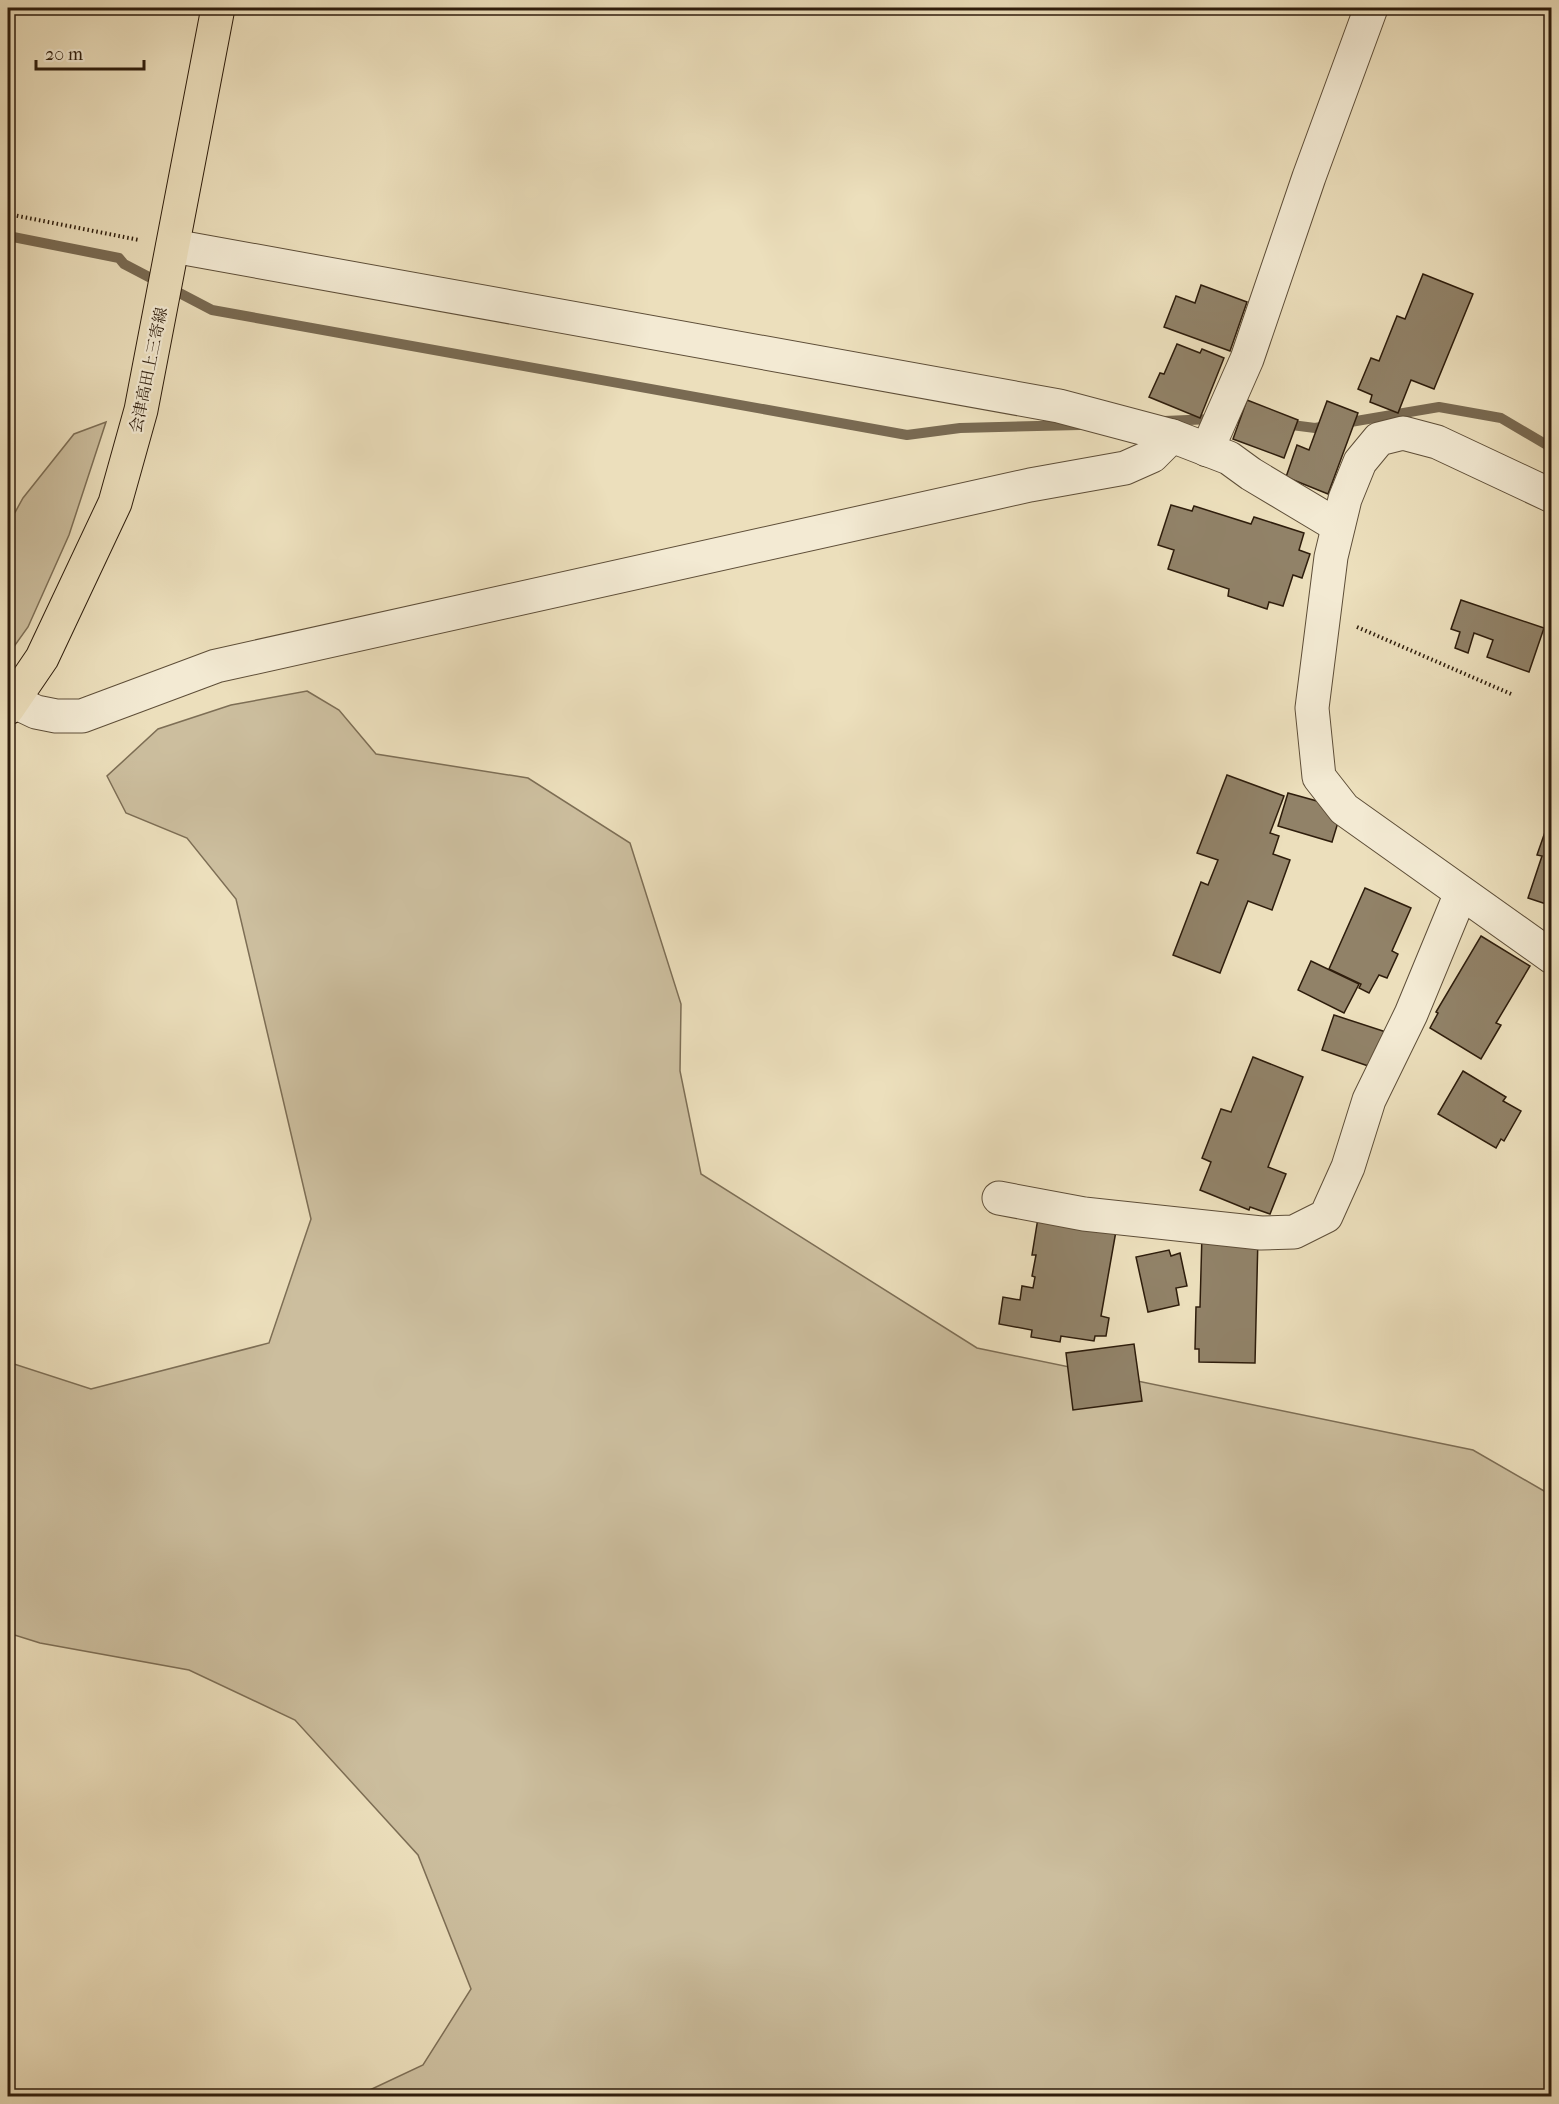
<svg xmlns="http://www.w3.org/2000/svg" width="1559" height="2104" viewBox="0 0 1559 2104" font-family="'IM FELL French Canon','Noto Serif JP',serif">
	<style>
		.green { fill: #ccbe9e; stroke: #7d6e55; stroke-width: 1.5 }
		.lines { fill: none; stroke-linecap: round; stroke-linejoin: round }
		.stream { stroke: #796a52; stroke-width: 10 }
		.building { fill: #918268; stroke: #2e1d0c; stroke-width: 1.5 }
		.minor-casing { stroke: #5e4e38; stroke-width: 35 }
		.primary-casing { stroke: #2e1d0c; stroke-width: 35 }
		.path { stroke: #2e1d0c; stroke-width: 4; stroke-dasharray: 1.5 3; stroke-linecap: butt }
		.minor { stroke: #f3ead3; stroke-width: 33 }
		.primary { stroke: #ecdfbc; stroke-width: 33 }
		.labels { text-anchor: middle; stroke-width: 4.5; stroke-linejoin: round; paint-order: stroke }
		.street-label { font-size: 16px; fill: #2e1d0c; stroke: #f3ead3 }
	</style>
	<rect width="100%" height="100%" fill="#ecdfbc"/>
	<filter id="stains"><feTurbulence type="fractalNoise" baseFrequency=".00333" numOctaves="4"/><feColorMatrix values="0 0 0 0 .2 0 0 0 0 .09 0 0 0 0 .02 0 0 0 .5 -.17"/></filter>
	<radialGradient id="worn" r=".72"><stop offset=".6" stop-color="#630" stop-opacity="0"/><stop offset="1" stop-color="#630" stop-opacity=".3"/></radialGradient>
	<!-- green -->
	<g class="green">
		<polygon points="106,422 69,535 28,627 8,655 8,525 23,498 74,434"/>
		<polygon points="307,691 339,710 376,754 528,778 630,843 681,1004 680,1071 701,1174 977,1348 1473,1450 1551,1495 1551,2096 357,2096 423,2065 471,1989 418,1855 295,1720 189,1670 40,1643 8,1633 8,1362 91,1389 269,1343 311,1219 236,899 187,838 126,813 107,776 158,729 231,705"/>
	</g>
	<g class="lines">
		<!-- stream -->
		<g class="stream">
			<polyline points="8,236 119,258 124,264 212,310 907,435 960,428 1080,425"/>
			<polyline points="1164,421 1237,418 1254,420"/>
			<polyline points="1284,424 1315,428 1439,407 1501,418 1552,448"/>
		</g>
	</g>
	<!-- building -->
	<g class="building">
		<polygon points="1423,274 1473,294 1434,389 1411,380 1398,413 1370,402 1372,395 1358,389 1371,358 1379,361 1397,316 1405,319"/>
		<polygon points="1201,285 1247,302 1230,351 1164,327 1176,296 1195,303"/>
		<polygon points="1177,344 1200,353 1202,349 1224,358 1200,418 1149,397 1160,373 1164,374"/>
		<polygon points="1247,400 1298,420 1284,458 1233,439"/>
		<polygon points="1327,401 1358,413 1328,494 1286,477 1297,445 1309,450"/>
		<polygon points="1171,505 1192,511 1194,506 1251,524 1254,517 1304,533 1299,550 1310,554 1302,578 1293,575 1283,606 1269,602 1267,609 1228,596 1229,589 1168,569 1174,550 1158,545"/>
		<polygon points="1461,600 1544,628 1529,672 1487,657 1493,640 1474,633 1468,653 1455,648 1460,632 1451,629"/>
		<polygon points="1227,775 1284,796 1270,833 1279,836 1273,854 1290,860 1272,910 1248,901 1220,973 1173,955 1201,882 1208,885 1218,860 1197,853"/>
		<polygon points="1288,793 1324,803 1339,819 1332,842 1278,826"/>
		<polygon points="1552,812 1552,906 1528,898 1542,856 1537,855"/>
		<polygon points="1365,888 1411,908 1392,951 1398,954 1387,978 1379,975 1369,993 1359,988 1361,984 1329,969"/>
		<polygon points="1481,936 1530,966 1496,1023 1501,1025 1481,1059 1430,1028 1438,1013 1436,1012"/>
		<polygon points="1311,961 1359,984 1344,1013 1298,990"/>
		<polygon points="1334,1015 1386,1032 1374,1068 1322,1050"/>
		<polygon points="1253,1057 1303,1077 1268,1167 1286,1174 1270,1214 1250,1207 1249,1210 1200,1190 1211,1162 1202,1158 1221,1109 1231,1112"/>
		<polygon points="1463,1071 1506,1097 1503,1101 1521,1111 1504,1141 1501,1139 1496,1148 1438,1114"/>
		<polygon points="1038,1218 1116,1231 1101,1316 1109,1318 1106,1336 1095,1336 1094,1341 1061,1336 1060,1342 1031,1337 1032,1330 999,1324 1003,1297 1020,1300 1022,1286 1033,1288 1035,1277 1032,1276 1036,1255 1032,1255"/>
		<polygon points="1202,1234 1258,1236 1255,1363 1199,1362 1199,1349 1195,1349 1196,1307 1200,1307"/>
		<polygon points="1169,1250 1171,1256 1180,1253 1187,1286 1176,1288 1179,1305 1148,1312 1136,1257"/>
		<polygon points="1134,1344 1142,1401 1073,1410 1066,1353"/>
	</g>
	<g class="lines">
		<defs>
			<g id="minor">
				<polyline points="173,246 1059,406 1172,436 1229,458 1251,474 1338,526"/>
				<polyline points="1207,450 1247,359 1309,177 1371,8"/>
				<polyline points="1552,496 1437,442 1403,433 1379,439 1360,462 1345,499 1331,557 1312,708 1319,777 1344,809 1552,957"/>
				<polyline points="13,701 36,712 56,716 82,716 216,666 1030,485 1125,468 1152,456 1172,436"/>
				<polyline points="999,1198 1084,1214 1261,1233 1294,1232 1326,1216 1348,1167 1369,1100 1411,1014 1461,893"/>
			</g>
			<polyline id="primary" points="8,708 42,658 115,503 141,410 218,8"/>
		</defs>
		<!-- minor casing -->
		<use href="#minor" class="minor-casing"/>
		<!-- primary casing -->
		<use href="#primary" class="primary-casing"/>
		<!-- path -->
		<g class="path">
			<polyline points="8,214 139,240"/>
			<polyline points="1357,627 1511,694"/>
		</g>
		<!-- minor -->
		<use href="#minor" class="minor"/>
		<!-- primary -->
		<use href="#primary" class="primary"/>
	</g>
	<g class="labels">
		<!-- street labels -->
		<g class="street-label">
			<text transform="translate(148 370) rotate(-78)" y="6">会津高田上三寄線</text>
		</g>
	</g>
	<!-- margin -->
	<rect width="1559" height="2104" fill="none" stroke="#ecdfbc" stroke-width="30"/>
	<rect x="9" y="9" width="1541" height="2086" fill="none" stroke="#2e1d0c" stroke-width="3"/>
	<rect x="15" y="15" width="1529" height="2074" fill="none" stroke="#2e1d0c" stroke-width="1.5"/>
	<!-- scale -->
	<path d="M36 60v9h108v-9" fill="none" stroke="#2e1d0c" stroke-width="3"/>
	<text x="45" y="60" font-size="18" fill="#2e1d0c" stroke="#f3ead3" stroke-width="4.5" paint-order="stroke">20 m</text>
	<rect width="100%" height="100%" filter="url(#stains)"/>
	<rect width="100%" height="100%" fill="url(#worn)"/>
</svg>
